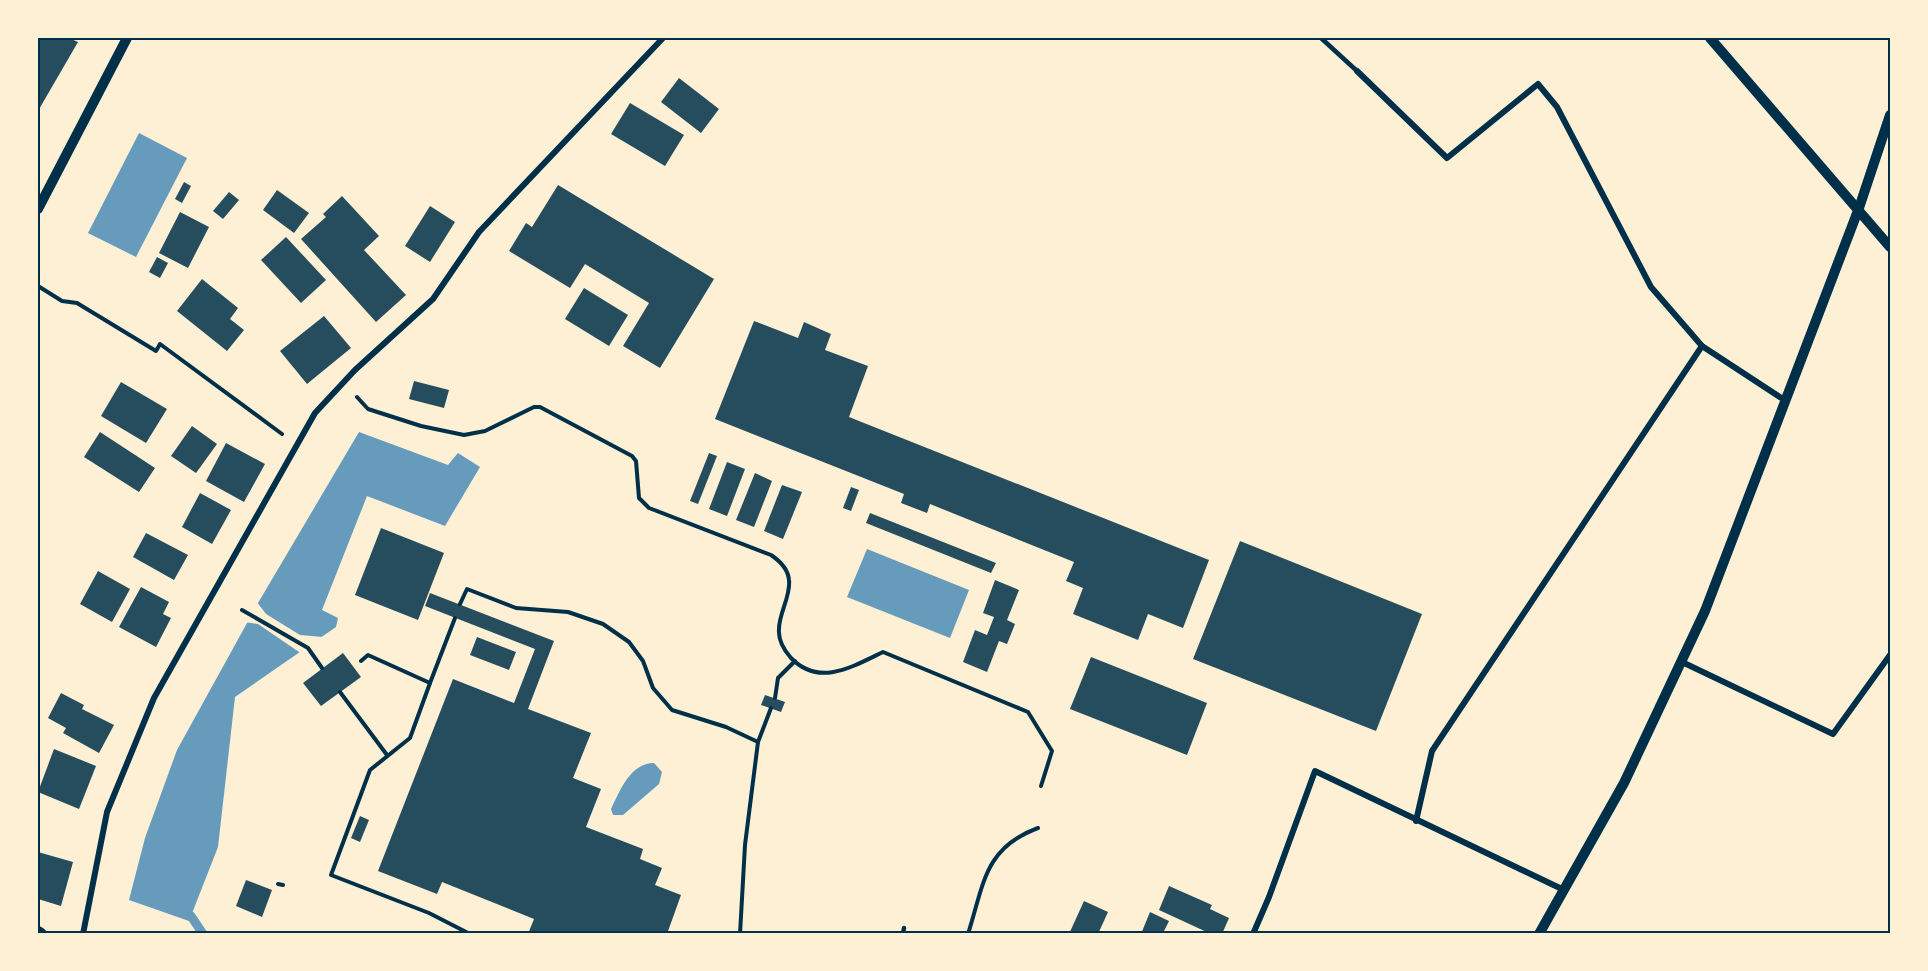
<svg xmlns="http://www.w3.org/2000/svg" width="1928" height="971" viewBox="0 0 1928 971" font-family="Poppins,sans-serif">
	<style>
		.water { fill: #669bbc }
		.pier { fill: #fdf0d5 }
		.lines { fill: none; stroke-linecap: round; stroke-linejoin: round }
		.stream { stroke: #669bbc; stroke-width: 9 }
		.building { fill: #264d5e }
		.path { stroke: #003049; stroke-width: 4 }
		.service { stroke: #003049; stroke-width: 4.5 }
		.minor { stroke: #003049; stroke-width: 6 }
		.tertiary { stroke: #003049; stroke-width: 10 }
		.secondary { stroke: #003049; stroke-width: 12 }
		.neatline { fill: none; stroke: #003049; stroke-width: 2 }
	</style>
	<rect width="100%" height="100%" fill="#fdf0d5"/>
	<!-- water -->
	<g class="water">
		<polygon points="139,133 187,158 136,257 88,233"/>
		<polygon points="359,432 448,465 458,453 480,467 445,526 367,496 322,610 338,618 336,627 235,697 218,847 189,921 129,900 145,838 177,750 258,603"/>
		<polygon points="867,549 969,590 950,638 847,597"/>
		<path d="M654,763L662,772L659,784L623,815H613L611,809C620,791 630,763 654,763Z"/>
	</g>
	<!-- pier -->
	<polygon class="pier" points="256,601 266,614 300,635 323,637 302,654 258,624 244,622"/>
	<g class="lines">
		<!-- stream -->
		<polyline class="stream" points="191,916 203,934"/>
	</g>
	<!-- building -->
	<g class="building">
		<polygon points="38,38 69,38 78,42 38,111"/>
		<polygon points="679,78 719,109 701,133 661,102"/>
		<polygon points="630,103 684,135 665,166 611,134"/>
		<polygon points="184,182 191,186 182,203 175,199"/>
		<polygon points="558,185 714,279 660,368 623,346 649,303 585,264 570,288 509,251 526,223 532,227"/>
		<polygon points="277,190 309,213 294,233 263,210"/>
		<polygon points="229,192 239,200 223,219 213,211"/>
		<polygon points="342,196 379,236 364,250 406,295 376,322 301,239 326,217 323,214"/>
		<polygon points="430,206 455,222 430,262 405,246"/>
		<polygon points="180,212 209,227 188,268 159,253"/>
		<polygon points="286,237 326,280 301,303 261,260"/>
		<polygon points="157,257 168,263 160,278 149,272"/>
		<polygon points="202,279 238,308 230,319 244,330 227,351 177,311"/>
		<polygon points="584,288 628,315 609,346 565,319"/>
		<polygon points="324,316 351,348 307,384 280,351"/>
		<polygon points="754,321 798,338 804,322 831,334 825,350 868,366 849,417 1209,560 1183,628 1148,614 1138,640 1073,614 1083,588 1066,581 1074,562 930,504 927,513 901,503 904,494 715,419"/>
		<polygon points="414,381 449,390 444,408 409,399"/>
		<polygon points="121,382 167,409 146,443 101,416"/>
		<polygon points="192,426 217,444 196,473 171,456"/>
		<polygon points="100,432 155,468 139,492 84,457"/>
		<polygon points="226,443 265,464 244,502 206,481"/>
		<polygon points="709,453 717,456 698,504 690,501"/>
		<polygon points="727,462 745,469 727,516 709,509"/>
		<polygon points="755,473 772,481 754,527 736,520"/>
		<polygon points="782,485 802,492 783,539 764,531"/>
		<polygon points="851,487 859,490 851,511 843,508"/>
		<polygon points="200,493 231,510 212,544 182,527"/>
		<polygon points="870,513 996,563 991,573 866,523"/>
		<polygon points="381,528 444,553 418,620 355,595"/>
		<polygon points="146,533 188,555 174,580 133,557"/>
		<polygon points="1240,541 1422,614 1376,731 1193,659"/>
		<polygon points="98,571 130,589 112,622 80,604"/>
		<polygon points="995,580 1019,590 1007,620 1015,624 1007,644 999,641 987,672 963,662 975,630 987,635 994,617 983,613"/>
		<polygon points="141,587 169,602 163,614 171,618 156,647 119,627"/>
		<polygon points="430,593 554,641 528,709 591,733 573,778 601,789 586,827 643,849 640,859 662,868 655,885 681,895 667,934 528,934 534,919 442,882 437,894 378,871 453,679 514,703 535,649 425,606"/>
		<polygon points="477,637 516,652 509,670 470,655"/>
		<polygon points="343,653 361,677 321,706 303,683"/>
		<polygon points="1091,657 1207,703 1187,755 1070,709"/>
		<polygon points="61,693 84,705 82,709 114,725 99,753 63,733 66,728 48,718"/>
		<polygon points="765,695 785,702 781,712 761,705"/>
		<polygon points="54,749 96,766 79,809 38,792"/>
		<polygon points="360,816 369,820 360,842 351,838"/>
		<polygon points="38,852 73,862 61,906 38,899"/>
		<polygon points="246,880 272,890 262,917 236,906"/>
		<polygon points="1169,886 1212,905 1210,909 1229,918 1222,934 1211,934 1159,910"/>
		<polygon points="1084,901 1108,912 1098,934 1069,934"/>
		<polygon points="1150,912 1169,921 1164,931 1170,934 1141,934"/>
	</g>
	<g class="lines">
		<!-- path -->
		<g class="path">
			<polyline points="38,286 62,301 77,303 156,351 160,344 282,434"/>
			<path d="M357,397L368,409L421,426L464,435L485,431L534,407H540L632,456L636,461L639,498L649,508L771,555C780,561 788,569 789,580C791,596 779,613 779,629C778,640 784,650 791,658C819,687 852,667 883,652L1028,712L1052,751L1041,786"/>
			<polyline points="460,604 467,589 516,608 568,612 603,624 629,642 643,661 653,688 672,710 726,727 758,742 745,845 740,934"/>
			<polyline points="242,610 308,648 322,668"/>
			<polyline points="361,661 368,655 430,683 410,738 370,770 331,875 429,913 470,934"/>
			<polyline points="430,683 455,618"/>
			<polyline points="340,692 387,755"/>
			<polyline points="775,698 778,678 795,661"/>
			<polyline points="758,742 771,708"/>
			<polyline points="278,884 283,885"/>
			<path d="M968,934C984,884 984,848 1038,828"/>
		</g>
		<!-- service -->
		<g class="service">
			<polyline points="1321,38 1357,71"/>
			<polyline points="903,934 904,928"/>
		</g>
		<!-- minor -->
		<g class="minor">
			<polyline points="1357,71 1447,158 1538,84 1557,107 1651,287 1702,346 1786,401"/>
			<polyline points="1682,662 1833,734 1890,655"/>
			<polyline points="1416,821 1432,751 1702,346"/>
			<polyline points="83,934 107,812 154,698 315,413 355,370 433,299 479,232 663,38"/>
			<polyline points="1253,934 1269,897 1315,771 1564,890"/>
		</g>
		<!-- tertiary -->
		<g class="tertiary">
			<polyline points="1710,38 1890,247"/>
			<polyline points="38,209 127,38"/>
			<polyline points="1539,934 1624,783 1705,611 1859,208 1890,115"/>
		</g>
		<!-- secondary -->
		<polyline class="secondary" points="38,932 41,934"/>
	</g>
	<!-- border -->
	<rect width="1928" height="971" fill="none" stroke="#fdf0d5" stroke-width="78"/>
	<rect x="39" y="39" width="1850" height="893" class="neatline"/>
</svg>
